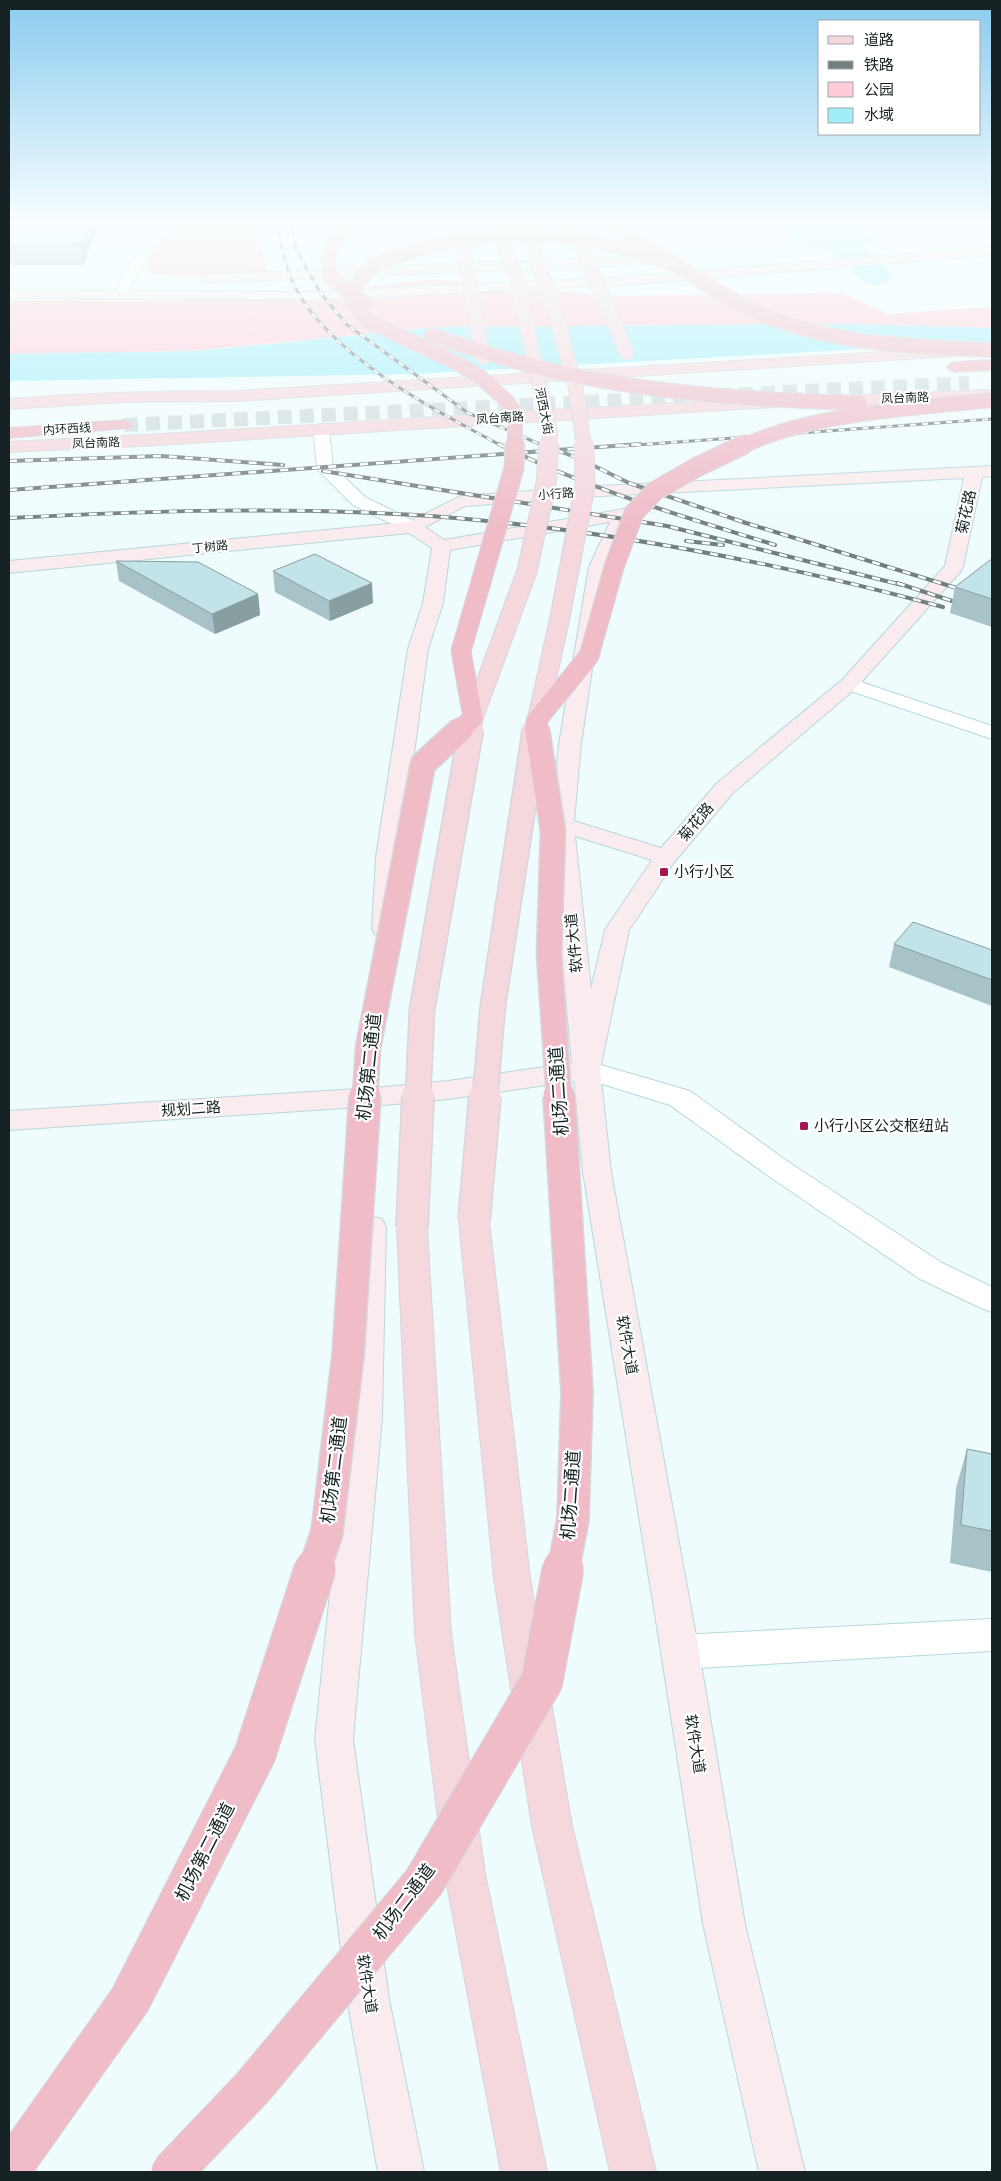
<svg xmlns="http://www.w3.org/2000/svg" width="1001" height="2181" viewBox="0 0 1001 2181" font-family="'Asap Condensed','Noto Sans SC',sans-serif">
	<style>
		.green { fill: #ffcad7 }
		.water { fill: #9feefa }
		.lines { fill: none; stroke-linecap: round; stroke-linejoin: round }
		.river { fill: #9feefa; fill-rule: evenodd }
		.highway-tunnel { stroke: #cedbdd; stroke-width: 14; stroke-dasharray: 14 8; stroke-linecap: butt }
		.street-casing { stroke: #b7d7dc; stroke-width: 2 }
		.secondary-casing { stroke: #b7d7dc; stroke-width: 2 }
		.primary-casing { stroke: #d5d7d8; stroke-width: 2 }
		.highway-casing { stroke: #d5d7d8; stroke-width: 2 }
		.street { fill: #fff; fill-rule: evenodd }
		.secondary { fill: #faebee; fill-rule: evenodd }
		.primary { fill: #f5d7de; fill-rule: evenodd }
		.highway { fill: #efbcc8; fill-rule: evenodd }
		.rail-far1-casing { stroke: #727f81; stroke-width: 3 }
		.rail-casing { stroke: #727f81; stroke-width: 4 }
		.rail-far1 { stroke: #fff; stroke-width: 2; stroke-dasharray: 6; stroke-linecap: butt }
		.rail { stroke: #fff; stroke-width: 2.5; stroke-dasharray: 8; stroke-linecap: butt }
		.primary-bridge-far3-casing { stroke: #d5d7d8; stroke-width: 16; stroke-linecap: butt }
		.primary-bridge-far2-casing { stroke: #d5d7d8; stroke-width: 21; stroke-linecap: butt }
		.primary-bridge-far1-casing { stroke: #d5d7d8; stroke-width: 27; stroke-linecap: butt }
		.primary-bridge-casing { stroke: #d5d7d8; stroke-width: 34; stroke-linecap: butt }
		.highway-bridge-far4-casing { stroke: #d5d7d8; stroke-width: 16; stroke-linecap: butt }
		.highway-bridge-far3-casing { stroke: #d5d7d8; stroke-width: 21; stroke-linecap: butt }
		.highway-bridge-far2-casing { stroke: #d5d7d8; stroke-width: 27; stroke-linecap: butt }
		.highway-bridge-far1-casing { stroke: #d5d7d8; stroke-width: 34; stroke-linecap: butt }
		.highway-bridge-casing { stroke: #d5d7d8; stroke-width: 43; stroke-linecap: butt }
		.primary-bridge-far3 { stroke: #f5d7de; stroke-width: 14 }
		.primary-bridge-far2 { stroke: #f5d7de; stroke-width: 19 }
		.primary-bridge-far1 { stroke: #f5d7de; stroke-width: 24 }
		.primary-bridge { stroke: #f5d7de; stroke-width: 31 }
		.highway-bridge-far4 { stroke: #efbcc8; stroke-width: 14 }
		.highway-bridge-far3 { stroke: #efbcc8; stroke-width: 19 }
		.highway-bridge-far2 { stroke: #efbcc8; stroke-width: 24 }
		.highway-bridge-far1 { stroke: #efbcc8; stroke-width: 31 }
		.highway-bridge { stroke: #efbcc8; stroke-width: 41 }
		.wall { fill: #a7c3c8 }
		.shaded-wall { fill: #889fa2 }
		.building { fill: #c2e3e8; stroke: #889fa2 }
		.poi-dot { fill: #a71654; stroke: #fff; stroke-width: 2 }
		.labels { text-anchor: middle; stroke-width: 4.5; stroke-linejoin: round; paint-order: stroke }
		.far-street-label { font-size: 12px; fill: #162224; stroke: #fff }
		.street-label { font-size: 15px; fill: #162224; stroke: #fff }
		.poi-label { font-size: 15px; fill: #162224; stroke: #fff; text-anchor: start }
		.near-street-label { font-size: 18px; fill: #162224; stroke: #fff }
	</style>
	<rect width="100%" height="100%" fill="#effcfe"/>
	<!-- green -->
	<g class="green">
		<polygon points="172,225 263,225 258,236 269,277 153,275 145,266"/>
		<polygon points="433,279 609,296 842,293 887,314 992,307 992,328 848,324 438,327 192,351 9,354 9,301 261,300"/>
	</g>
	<!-- water -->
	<g class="water">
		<polygon points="783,225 854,225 876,243 804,247"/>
		<polygon points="848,324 992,328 992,342 413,374 9,381 9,354 198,351 438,327"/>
	</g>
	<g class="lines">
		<!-- river -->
		<polygon class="river" points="804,225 836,225 887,269 892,276 887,283 876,285 865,283 809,231"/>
		<!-- highway-tunnel -->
		<polyline class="highway-tunnel" points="124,425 969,383"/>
		<defs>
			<g id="street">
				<polygon points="157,225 169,225 133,282 128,297 118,297 116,294 119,282"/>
				<polygon points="321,424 327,426 329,429 333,466 365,497 418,523 421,527 418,531 412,532 406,531 353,505 319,471 317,467 313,429 315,426"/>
				<polygon points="849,678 992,726 992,739 842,688 839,684 842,680"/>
				<polygon points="587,1061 690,1091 787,1161 942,1263 992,1287 992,1312 981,1308 920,1279 767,1175 670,1105 577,1076 573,1070 577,1064"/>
				<polygon points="992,1619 992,1651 680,1669 667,1664 661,1652 667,1640 680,1635"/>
			</g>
			<g id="secondary">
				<polygon points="992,247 992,255 637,284 314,300 9,298 9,290 314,292 637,276"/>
				<polygon points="669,256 674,257 676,260 674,263 205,283 198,279 205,275 386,266"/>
				<path d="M992,466V476L982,477L963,567L961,571L856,688L733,793L675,861L629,930L600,1070L611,1172L699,1652L745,1924L805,2172H759L703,1924L661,1652L583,1172L574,1081L448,1099L374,1106L9,1130V1111L374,1088L448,1081L572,1063L550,825L559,744L589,567L610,522L450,550L443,603L428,649L400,857L396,929L393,934L384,936L375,934L372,929L376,857L408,649L423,603L432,548L409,533L9,573V561L408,522L461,496L600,486ZM964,478L945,566L842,680L717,783L661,848L574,821L581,744L607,567L629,518L641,515L644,511L641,507L635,506L619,510L444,540L425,527L465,506L600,496ZM575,836L652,860L605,930L591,989Z"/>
				<polygon points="371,1216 382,1219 386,1227 382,1418 353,1739 389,1999 424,2172 378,2172 347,1999 315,1739 348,1418 356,1227 360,1219"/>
			</g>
			<g id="primary">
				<polygon points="455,225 467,225 472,257 470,260 465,261 458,257"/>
				<polygon points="559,225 571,225 592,257 590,260 580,260"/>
				<path d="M966,347L971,349L974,352L971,355L236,401L122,402L9,409V399C84,393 160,391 236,391Z"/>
				<polygon points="992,390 992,400 829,406 823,404 821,401 823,398 829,396"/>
				<path d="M783,398L789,400L791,403L789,406L159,445L9,452V442C267,430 525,409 783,398Z"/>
				<polygon points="474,1210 485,1213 489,1221 530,1578 572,1826 656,2172 610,2172 532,1826 494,1578 459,1221 463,1213"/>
				<polygon points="412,1217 423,1220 427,1228 451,1634 485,1874 547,2172 501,2172 445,1874 415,1634 397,1228 401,1220"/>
			</g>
			<g id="highway">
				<polygon points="992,360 992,370 955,372 950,370 947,367 950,364 955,362"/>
				<polygon points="124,420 130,422 132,425 130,428 9,438 9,428"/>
			</g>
		</defs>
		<!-- street casing -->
		<use href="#street" class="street-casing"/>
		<!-- secondary casing -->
		<use href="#secondary" class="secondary-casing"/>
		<!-- primary casing -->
		<use href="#primary" class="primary-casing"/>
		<!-- highway casing -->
		<use href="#highway" class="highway-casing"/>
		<!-- street -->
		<use href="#street" class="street"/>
		<!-- secondary -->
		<use href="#secondary" class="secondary"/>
		<!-- primary -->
		<use href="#primary" class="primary"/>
		<!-- highway -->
		<use href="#highway" class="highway"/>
		<defs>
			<g id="rail-far1">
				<path d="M278,225C281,247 285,267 295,287C330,356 436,411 502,446"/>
				<polyline points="291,225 296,248 308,271 320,292 346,324 468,413 544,446"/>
				<polyline points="623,446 992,419"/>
			</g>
			<g id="rail">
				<path d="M499,444C586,489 682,516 775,545"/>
				<polyline points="541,444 580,459 629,483 746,523 992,599"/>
				<polyline points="9,461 161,456 283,465"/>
				<polyline points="323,471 667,526 902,585"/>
				<polyline points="9,490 640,444"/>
				<path d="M9,518C149,511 291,506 431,516C604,529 775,562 943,607"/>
				<polyline points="686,541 723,545"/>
				<polyline points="897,583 992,614"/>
			</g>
		</defs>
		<!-- rail-far1 casing -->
		<use href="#rail-far1" class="rail-far1-casing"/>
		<!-- rail casing -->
		<use href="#rail" class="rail-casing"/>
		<!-- rail-far1 -->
		<use href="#rail-far1" class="rail-far1"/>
		<!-- rail -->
		<use href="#rail" class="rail"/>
		<defs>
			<g id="primary-bridge-far3">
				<polyline points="497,225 517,281 550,433 549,446"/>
				<polyline points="524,225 554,309 575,384 584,446"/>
				<polyline points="465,257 483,358"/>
				<polyline points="585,257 627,353"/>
			</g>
			<g id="primary-bridge-far2">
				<polyline points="471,730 473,718 527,571 546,484 549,444"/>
				<polyline points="535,730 559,622 585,486 584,444"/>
			</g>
			<g id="primary-bridge-far1">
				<polyline points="418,1097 422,1010 471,729"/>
				<polyline points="485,1097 493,1005 535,729"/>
			</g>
			<g id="primary-bridge">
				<polyline points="474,1221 485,1096"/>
				<polyline points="412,1228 418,1096"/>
			</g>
			<g id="highway-bridge-far4">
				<path d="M350,225C330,243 326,250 330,277L365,304"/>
				<path d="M615,225C648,247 680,269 714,289C732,299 751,311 771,318C842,345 917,347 992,350"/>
				<path d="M431,335C466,347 501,358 536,367C643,393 751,400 860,403"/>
				<path d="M515,446V413L507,401L479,376L453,361L368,321L350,298C355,287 360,277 369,270C381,260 397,256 411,252C472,232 540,230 603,243C626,248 649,256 672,264"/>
				<path d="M743,446C813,413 915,408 992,400"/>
			</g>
			<g id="highway-bridge-far3">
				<polyline points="460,730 473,718 461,651 514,468 515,444"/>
				<polyline points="537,730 536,721 589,656 614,567 634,513 655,491 695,468 745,444"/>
			</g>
			<g id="highway-bridge-far2">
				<polyline points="537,729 553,831 549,954 559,1097"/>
				<polyline points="365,1097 368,1048 423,764 461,729"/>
			</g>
			<g id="highway-bridge-far1">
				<polyline points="559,1096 577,1392 573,1519 563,1571"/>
				<polyline points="314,1571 327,1532 348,1355 365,1096"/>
			</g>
			<g id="highway-bridge">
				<polyline points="9,2171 130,2000 255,1754 315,1569"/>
				<polyline points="172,2172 253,2087 424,1882 542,1681 563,1569"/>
			</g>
		</defs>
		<!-- primary-bridge-far3 casing -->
		<use href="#primary-bridge-far3" class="primary-bridge-far3-casing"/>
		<!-- primary-bridge-far2 casing -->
		<use href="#primary-bridge-far2" class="primary-bridge-far2-casing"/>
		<!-- primary-bridge-far1 casing -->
		<use href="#primary-bridge-far1" class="primary-bridge-far1-casing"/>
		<!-- primary-bridge casing -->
		<use href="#primary-bridge" class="primary-bridge-casing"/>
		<!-- highway-bridge-far4 casing -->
		<use href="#highway-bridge-far4" class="highway-bridge-far4-casing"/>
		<!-- highway-bridge-far3 casing -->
		<use href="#highway-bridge-far3" class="highway-bridge-far3-casing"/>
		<!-- highway-bridge-far2 casing -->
		<use href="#highway-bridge-far2" class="highway-bridge-far2-casing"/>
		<!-- highway-bridge-far1 casing -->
		<use href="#highway-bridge-far1" class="highway-bridge-far1-casing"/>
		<!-- highway-bridge casing -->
		<use href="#highway-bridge" class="highway-bridge-casing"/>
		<!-- primary-bridge-far3 -->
		<use href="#primary-bridge-far3" class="primary-bridge-far3"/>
		<!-- primary-bridge-far2 -->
		<use href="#primary-bridge-far2" class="primary-bridge-far2"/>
		<!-- primary-bridge-far1 -->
		<use href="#primary-bridge-far1" class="primary-bridge-far1"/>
		<!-- primary-bridge -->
		<use href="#primary-bridge" class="primary-bridge"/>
		<!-- highway-bridge-far4 -->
		<use href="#highway-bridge-far4" class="highway-bridge-far4"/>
		<!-- highway-bridge-far3 -->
		<use href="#highway-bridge-far3" class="highway-bridge-far3"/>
		<!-- highway-bridge-far2 -->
		<use href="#highway-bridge-far2" class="highway-bridge-far2"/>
		<!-- highway-bridge-far1 -->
		<use href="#highway-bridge-far1" class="highway-bridge-far1"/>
		<!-- highway-bridge -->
		<use href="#highway-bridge" class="highway-bridge"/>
	</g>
	<!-- wall -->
	<g class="wall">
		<polygon points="9,225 99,225 83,265 9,265"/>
		<polygon points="992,560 992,627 950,613 955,587"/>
		<polygon points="116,561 258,594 260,615 215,634 119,581"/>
		<polygon points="273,571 373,603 330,621 275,592"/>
		<polygon points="894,944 992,950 992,1006 889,967"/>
		<polygon points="967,1449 992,1454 992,1572 950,1563 956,1488"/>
	</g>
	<!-- shaded-wall -->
	<g class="shaded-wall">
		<polygon points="88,225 99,225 83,265 80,244"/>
		<polygon points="372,583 373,603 330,621 329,601"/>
		<polygon points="258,594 260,615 215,634 212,614"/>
	</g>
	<!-- building -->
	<g class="building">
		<polygon points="9,225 88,225 80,244 9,245"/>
		<polygon points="315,554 372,583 329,601 273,571"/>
		<polygon points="990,560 992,560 992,599 955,587"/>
		<polygon points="116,561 198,562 258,594 212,614"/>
		<polygon points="913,922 992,950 992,980 894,944"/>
		<polygon points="967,1449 992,1454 992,1531 961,1525"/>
	</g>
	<!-- sky -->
	<linearGradient id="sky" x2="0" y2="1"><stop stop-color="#8bcbef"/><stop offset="0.42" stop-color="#f8feff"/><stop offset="1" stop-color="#f8feff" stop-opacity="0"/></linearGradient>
	<rect width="1001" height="530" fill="url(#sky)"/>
	<!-- markers -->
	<g class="poi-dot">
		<rect x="659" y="867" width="10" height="10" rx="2.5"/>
		<rect x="799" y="1121" width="10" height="10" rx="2.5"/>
	</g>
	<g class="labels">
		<!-- far-street labels -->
		<g class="far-street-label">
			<text transform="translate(905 398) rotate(-2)" y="4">凤台南路</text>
			<text transform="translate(544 411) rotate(79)" y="4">河西大街</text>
			<text transform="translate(500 418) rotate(-4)" y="4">凤台南路</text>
			<text transform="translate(67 429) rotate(-4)" y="4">内环西线</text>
			<text transform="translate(96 443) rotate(-2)" y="4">凤台南路</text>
			<text transform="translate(556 494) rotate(-4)" y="4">小行路</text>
			<text transform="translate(210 547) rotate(-6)" y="4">丁树路</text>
		</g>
		<!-- street labels -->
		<g class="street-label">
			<text transform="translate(966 512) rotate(-78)" y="5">菊花路</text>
			<text transform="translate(696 822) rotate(-50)" y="5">菊花路</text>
			<text transform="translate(574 943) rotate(-96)" y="5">软件大道</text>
			<text transform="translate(191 1109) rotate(-4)" y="5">规划二路</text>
			<text transform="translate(627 1345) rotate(80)" y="5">软件大道</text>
			<text transform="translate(695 1744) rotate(81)" y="5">软件大道</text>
			<text transform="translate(367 1984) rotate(81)" y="5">软件大道</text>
		</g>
		<!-- poi labels -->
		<g class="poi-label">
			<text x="674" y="877">小行小区</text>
			<text x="814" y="1131">小行小区公交枢纽站</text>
		</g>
		<!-- near-street labels -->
		<g class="near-street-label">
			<text transform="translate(369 1067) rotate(-84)" y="6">机场第二通道</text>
			<text transform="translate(559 1091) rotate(-94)" y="6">机场二通道</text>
			<text transform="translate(334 1470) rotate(-83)" y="6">机场第二通道</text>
			<text transform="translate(571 1495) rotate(-86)" y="6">机场二通道</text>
			<text transform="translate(205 1852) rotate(-63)" y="6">机场第二通道</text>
			<text transform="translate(404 1902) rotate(-53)" y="6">机场二通道</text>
		</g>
	</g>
	<!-- border -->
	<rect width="1001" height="2181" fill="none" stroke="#162224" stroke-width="20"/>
	<!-- legend -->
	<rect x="818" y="20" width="162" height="115" fill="#ffffff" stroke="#a2a7a7"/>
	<rect x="828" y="36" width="25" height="8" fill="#f5d7de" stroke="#a2a7a7"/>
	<text x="864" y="45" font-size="15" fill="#162224">道路</text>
	<rect x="828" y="61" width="25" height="8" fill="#727f81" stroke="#a2a7a7"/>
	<text x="864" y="70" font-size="15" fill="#162224">铁路</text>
	<rect x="828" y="82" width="25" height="15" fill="#ffcad7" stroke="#a2a7a7"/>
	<text x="864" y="95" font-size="15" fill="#162224">公园</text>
	<rect x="828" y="108" width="25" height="15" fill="#9feefa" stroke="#a2a7a7"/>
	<text x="864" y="120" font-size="15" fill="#162224">水域</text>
</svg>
